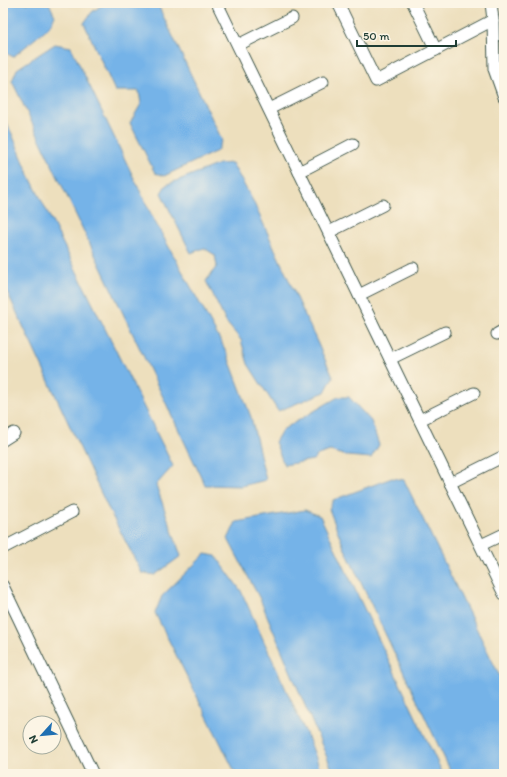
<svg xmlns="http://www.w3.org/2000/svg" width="507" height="777" viewBox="0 0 507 777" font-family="Itim,sans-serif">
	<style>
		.water { fill: #75b3e8; stroke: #4a788e }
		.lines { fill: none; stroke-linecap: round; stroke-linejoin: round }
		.street-casing { stroke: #3e5549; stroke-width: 13 }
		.street { stroke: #fff; stroke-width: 11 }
	</style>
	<rect width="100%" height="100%" fill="#fcf5e5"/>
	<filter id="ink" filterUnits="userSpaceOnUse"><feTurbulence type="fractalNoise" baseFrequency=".025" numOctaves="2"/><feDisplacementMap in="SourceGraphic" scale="8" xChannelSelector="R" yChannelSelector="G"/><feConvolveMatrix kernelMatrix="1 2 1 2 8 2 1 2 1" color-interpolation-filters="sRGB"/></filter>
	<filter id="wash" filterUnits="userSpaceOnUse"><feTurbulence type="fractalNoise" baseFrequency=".012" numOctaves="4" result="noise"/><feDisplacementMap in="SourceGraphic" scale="16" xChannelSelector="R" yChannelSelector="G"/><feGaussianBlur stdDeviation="0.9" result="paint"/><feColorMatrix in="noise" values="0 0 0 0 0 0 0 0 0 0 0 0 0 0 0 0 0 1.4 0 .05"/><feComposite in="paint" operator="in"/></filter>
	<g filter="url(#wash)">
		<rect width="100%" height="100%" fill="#eddfbd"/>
		<!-- water -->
		<g class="water">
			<polygon points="3,3 49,3 55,16 49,27 13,57 3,51"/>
			<polygon points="105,3 157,3 222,140 217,151 164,176 155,173 130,123 141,104 139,91 115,91 84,23 92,12"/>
			<polygon points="55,44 71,47 153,218 226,351 251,417 266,480 241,486 205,485 12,81 17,69"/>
			<polygon points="3,116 12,134 30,177 173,466 156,485 181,556 155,575 142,573 107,506 3,283"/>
			<polygon points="232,163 253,201 333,377 325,392 278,411 248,364 241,340 226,322 206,281 217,266 215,255 204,248 191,253 161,193 166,185 219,164"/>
			<polygon points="338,397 349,397 371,421 379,445 371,458 347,456 330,451 318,455 313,460 284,465 275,442 282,430"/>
			<polygon points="392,478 404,480 504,685 504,774 452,774 343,545 329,509 333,500"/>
			<polygon points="305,510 320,516 443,774 334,774 260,599 228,539 236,522"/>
			<polygon points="205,554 216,556 241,591 310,742 322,774 236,774 155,613 162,596"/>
		</g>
	</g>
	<g filter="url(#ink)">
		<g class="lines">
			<defs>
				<g id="street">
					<polyline points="217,3 504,594"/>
					<polyline points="338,3 376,81 493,20"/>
					<polyline points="413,3 436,50"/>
					<polyline points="491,3 493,20 494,69 504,97"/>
					<polyline points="238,45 292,18"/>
					<polyline points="269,109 323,82"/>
					<polyline points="299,172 353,144"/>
					<polyline points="329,232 383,205"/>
					<polyline points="359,295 413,268"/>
					<polyline points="497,334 504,330"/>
					<polyline points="390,359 445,332"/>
					<polyline points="420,420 474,393"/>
					<polyline points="3,440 14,433"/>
					<polyline points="450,483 504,456"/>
					<polyline points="481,545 504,534"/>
					<polyline points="3,548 72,512"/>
					<polyline points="3,586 93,774"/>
				</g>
			</defs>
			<!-- street casing -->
			<use href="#street" class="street-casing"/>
			<!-- street -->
			<use href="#street" class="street"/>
		</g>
	</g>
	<!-- margin -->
	<rect width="507" height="777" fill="none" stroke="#fcf5e5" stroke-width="16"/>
	<!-- north arrow -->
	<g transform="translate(42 735) rotate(243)"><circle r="19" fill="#fcf5e5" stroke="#a4ab9e"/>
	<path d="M0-3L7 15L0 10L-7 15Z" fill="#1f6fb2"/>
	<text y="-6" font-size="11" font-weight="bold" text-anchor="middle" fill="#1f3d34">N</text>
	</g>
	<!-- scale -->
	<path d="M357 40v6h99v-6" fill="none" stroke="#1f3d34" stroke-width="2"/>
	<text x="363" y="40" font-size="12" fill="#1f3d34" stroke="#fcf5e5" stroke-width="3" paint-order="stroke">50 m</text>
</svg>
